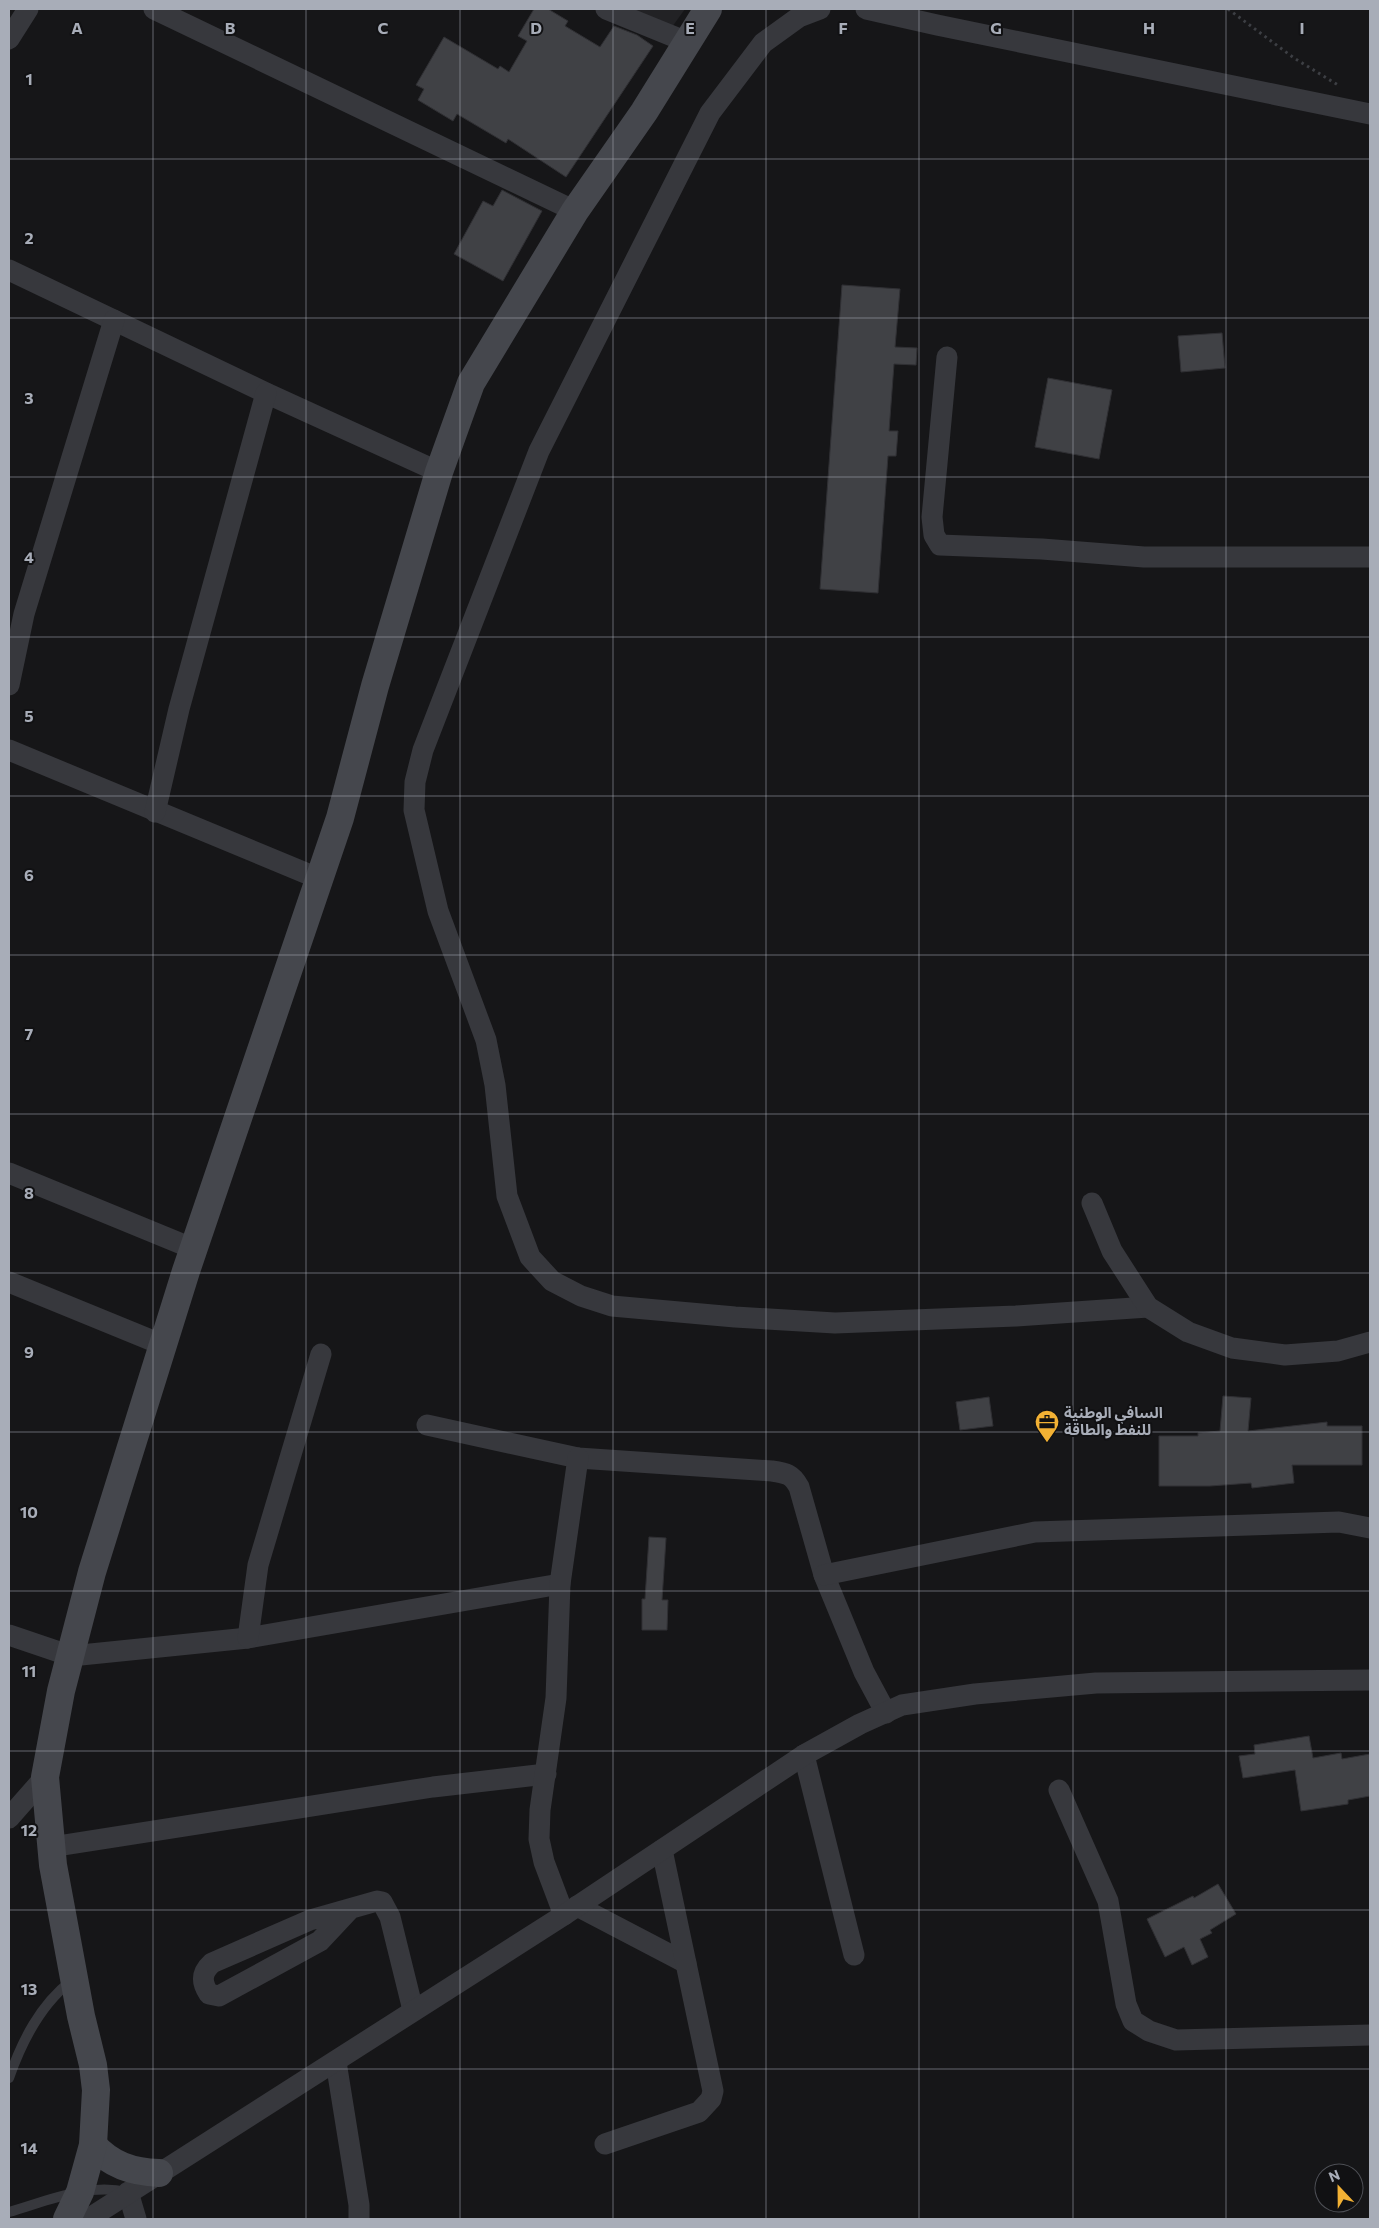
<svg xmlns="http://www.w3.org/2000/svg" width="1379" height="2228" viewBox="0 0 1379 2228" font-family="Commissioner,'Noto Sans Arabic',sans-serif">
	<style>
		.built { fill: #222225 }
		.building { fill: #404145; stroke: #303034 }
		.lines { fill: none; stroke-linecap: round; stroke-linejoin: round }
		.path { stroke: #3d3f44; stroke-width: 3; stroke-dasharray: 2.5 4; stroke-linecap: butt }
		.service { stroke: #37383d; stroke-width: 10 }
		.minor { stroke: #37383d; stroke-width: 21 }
		.secondary { stroke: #45474d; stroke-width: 28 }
		.grid { fill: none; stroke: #a8adb8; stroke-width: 1; stroke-opacity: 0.55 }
		.labels { text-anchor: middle; stroke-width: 4; stroke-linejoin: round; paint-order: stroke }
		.poi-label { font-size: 15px; font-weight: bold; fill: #a8adb8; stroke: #111113; text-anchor: start }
		.grid-label { font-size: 16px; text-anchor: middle; font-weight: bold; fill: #a8adb8; stroke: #111113; stroke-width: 4; stroke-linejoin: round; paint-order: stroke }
	</style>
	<rect width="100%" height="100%" fill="#161618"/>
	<!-- built -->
	<polygon class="built" points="630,9 685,9 672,27"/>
	<!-- building -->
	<g class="building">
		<polygon points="534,9 548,9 568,21 565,26 600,47 614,26 637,35 653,46 566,177 508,139 506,143 457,114 453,121 418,100 424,89 416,85 444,37 498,69 500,66 509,72 527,41 518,36"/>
		<polygon points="502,190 542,211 503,281 454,254 483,201 493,206"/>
		<polygon points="842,285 900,289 895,347 917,348 916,365 894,364 889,431 898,431 896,456 888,456 878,593 820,589"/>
		<polygon points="1222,333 1225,368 1181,372 1178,336"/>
		<polygon points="1048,378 1112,390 1099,459 1035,447"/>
		<polygon points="1223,1396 1251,1398 1248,1431 1327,1422 1327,1426 1362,1426 1362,1465 1292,1465 1294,1483 1252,1488 1251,1483 1210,1486 1159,1486 1159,1436 1198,1436 1198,1433 1220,1431"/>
		<polygon points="989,1397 993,1426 960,1430 956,1402"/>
		<polygon points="649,1537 666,1538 662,1600 668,1600 667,1630 642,1630 642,1599 645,1599"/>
		<polygon points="1309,1736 1313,1758 1341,1753 1342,1759 1370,1754 1370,1796 1348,1800 1348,1804 1301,1811 1295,1770 1243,1778 1239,1756 1255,1754 1254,1745"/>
		<polygon points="1218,1884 1236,1914 1210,1930 1212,1933 1200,1939 1208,1957 1192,1965 1184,1947 1165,1957 1147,1919 1193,1896 1194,1898"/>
	</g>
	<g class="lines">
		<!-- path -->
		<polyline class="path" points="1228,9 1294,58 1338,85"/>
		<!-- service -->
		<g class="service">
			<path d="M9,2078C22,2041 40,2005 71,1981"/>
			<path d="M9,2212C47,2201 87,2183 127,2192"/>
		</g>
		<!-- minor -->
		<g class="minor">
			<polyline points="154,9 575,211"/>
			<polyline points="606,9 687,42"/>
			<polyline points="820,9 799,17 763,43 710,113 539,451 423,750 415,782 414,810 438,911 486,1040 495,1085 507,1196 530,1257 552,1281 581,1296 612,1306 735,1317 835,1323 1016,1316 1148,1307"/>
			<polyline points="866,9 937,25 1370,114"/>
			<polyline points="9,39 28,9"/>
			<polyline points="9,270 266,393 439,472"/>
			<polyline points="947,357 932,517 934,535 940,545 1042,549 1144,557 1370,557"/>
			<polyline points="9,685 24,614 114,320"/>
			<polyline points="9,750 320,879"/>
			<polyline points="155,812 179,709 266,393"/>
			<polyline points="9,1173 194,1249"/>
			<polyline points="1092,1203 1112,1251 1148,1307 1188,1332 1232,1348 1285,1355 1338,1351 1370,1342"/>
			<polyline points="9,1282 163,1345"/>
			<path d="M427,1425L578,1458L772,1471C786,1473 792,1474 799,1487L824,1575L864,1672L886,1713"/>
			<polyline points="824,1575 1035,1532 1339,1522 1370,1528"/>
			<polyline points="9,1635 71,1656 248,1638 560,1584"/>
			<polyline points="248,1638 258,1565 321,1354"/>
			<polyline points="804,1755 854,1955"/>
			<polyline points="1059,1790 1108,1901 1126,2004 1133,2021 1149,2031 1176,2040 1370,2035"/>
			<polyline points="9,1818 45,1777"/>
			<polyline points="51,1847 433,1787 546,1774"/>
			<polyline points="577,1906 686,1963"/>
			<path d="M350,1909L320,1941L219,1996L209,1994C201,1982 201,1973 212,1963L310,1920L377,1901L382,1902L390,1917L413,2010"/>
			<polyline points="564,1915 544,1862 539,1839 540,1810 556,1698 560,1584 578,1458"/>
			<polyline points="336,2062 359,2205 359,2219"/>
			<polyline points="605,2144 699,2112 711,2099 713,2091 662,1850"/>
			<polyline points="128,2192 136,2219"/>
			<polyline points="88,2219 564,1915 804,1755 860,1724 902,1705 975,1694 1096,1683 1370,1680"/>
		</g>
		<!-- secondary -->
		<g class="secondary">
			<path d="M93,2145C111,2165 132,2172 159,2173"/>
			<polyline points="67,2219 80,2192 93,2145 96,2090 93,2065 81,2016 53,1865 45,1777 61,1691 92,1572 186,1271 340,818 375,686 439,472 471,383 575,211 644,112 708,9"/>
		</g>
	</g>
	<!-- grid -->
	<path class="grid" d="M153,9V2219M306,9V2219M460,9V2219M613,9V2219M766,9V2219M919,9V2219M1073,9V2219M1226,9V2219M9,159H1370M9,318H1370M9,477H1370M9,637H1370M9,796H1370M9,955H1370M9,1114H1370M9,1273H1370M9,1432H1370M9,1591H1370M9,1751H1370M9,1910H1370M9,2069H1370"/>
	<!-- icons -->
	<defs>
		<symbol id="office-pin" viewBox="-11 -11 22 30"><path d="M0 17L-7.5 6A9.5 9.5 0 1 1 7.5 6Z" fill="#f2b134" stroke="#111113"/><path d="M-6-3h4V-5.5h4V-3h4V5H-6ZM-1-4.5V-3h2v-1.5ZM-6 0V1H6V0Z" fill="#111"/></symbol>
	</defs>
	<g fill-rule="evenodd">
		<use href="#office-pin" x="1033" y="1408" width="28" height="38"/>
	</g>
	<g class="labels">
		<!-- poi labels -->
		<g class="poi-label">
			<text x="1064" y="1418">السافي الوطنية<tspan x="1064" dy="17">للنفط والطاقة</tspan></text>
		</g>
	</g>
	<g class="grid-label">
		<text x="77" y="34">A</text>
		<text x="230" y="34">B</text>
		<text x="383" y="34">C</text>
		<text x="536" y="34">D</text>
		<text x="690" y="34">E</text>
		<text x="843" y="34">F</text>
		<text x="996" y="34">G</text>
		<text x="1149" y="34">H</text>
		<text x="1302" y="34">I</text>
		<text x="29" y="85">1</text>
		<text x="29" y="244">2</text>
		<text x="29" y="404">3</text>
		<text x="29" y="563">4</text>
		<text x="29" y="722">5</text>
		<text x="29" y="881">6</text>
		<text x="29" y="1040">7</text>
		<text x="29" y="1199">8</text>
		<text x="29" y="1358">9</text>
		<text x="29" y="1518">10</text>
		<text x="29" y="1677">11</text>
		<text x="29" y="1836">12</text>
		<text x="29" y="1995">13</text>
		<text x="29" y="2154">14</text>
	</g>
	<!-- border -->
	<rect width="1379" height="2228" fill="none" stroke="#a8adb8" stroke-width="20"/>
	<!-- north arrow -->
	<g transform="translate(1339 2188) rotate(338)"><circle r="24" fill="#111113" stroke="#4d4f55"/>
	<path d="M0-4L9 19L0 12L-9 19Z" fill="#f2b134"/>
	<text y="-8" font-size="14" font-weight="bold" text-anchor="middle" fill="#a8adb8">N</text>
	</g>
</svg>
